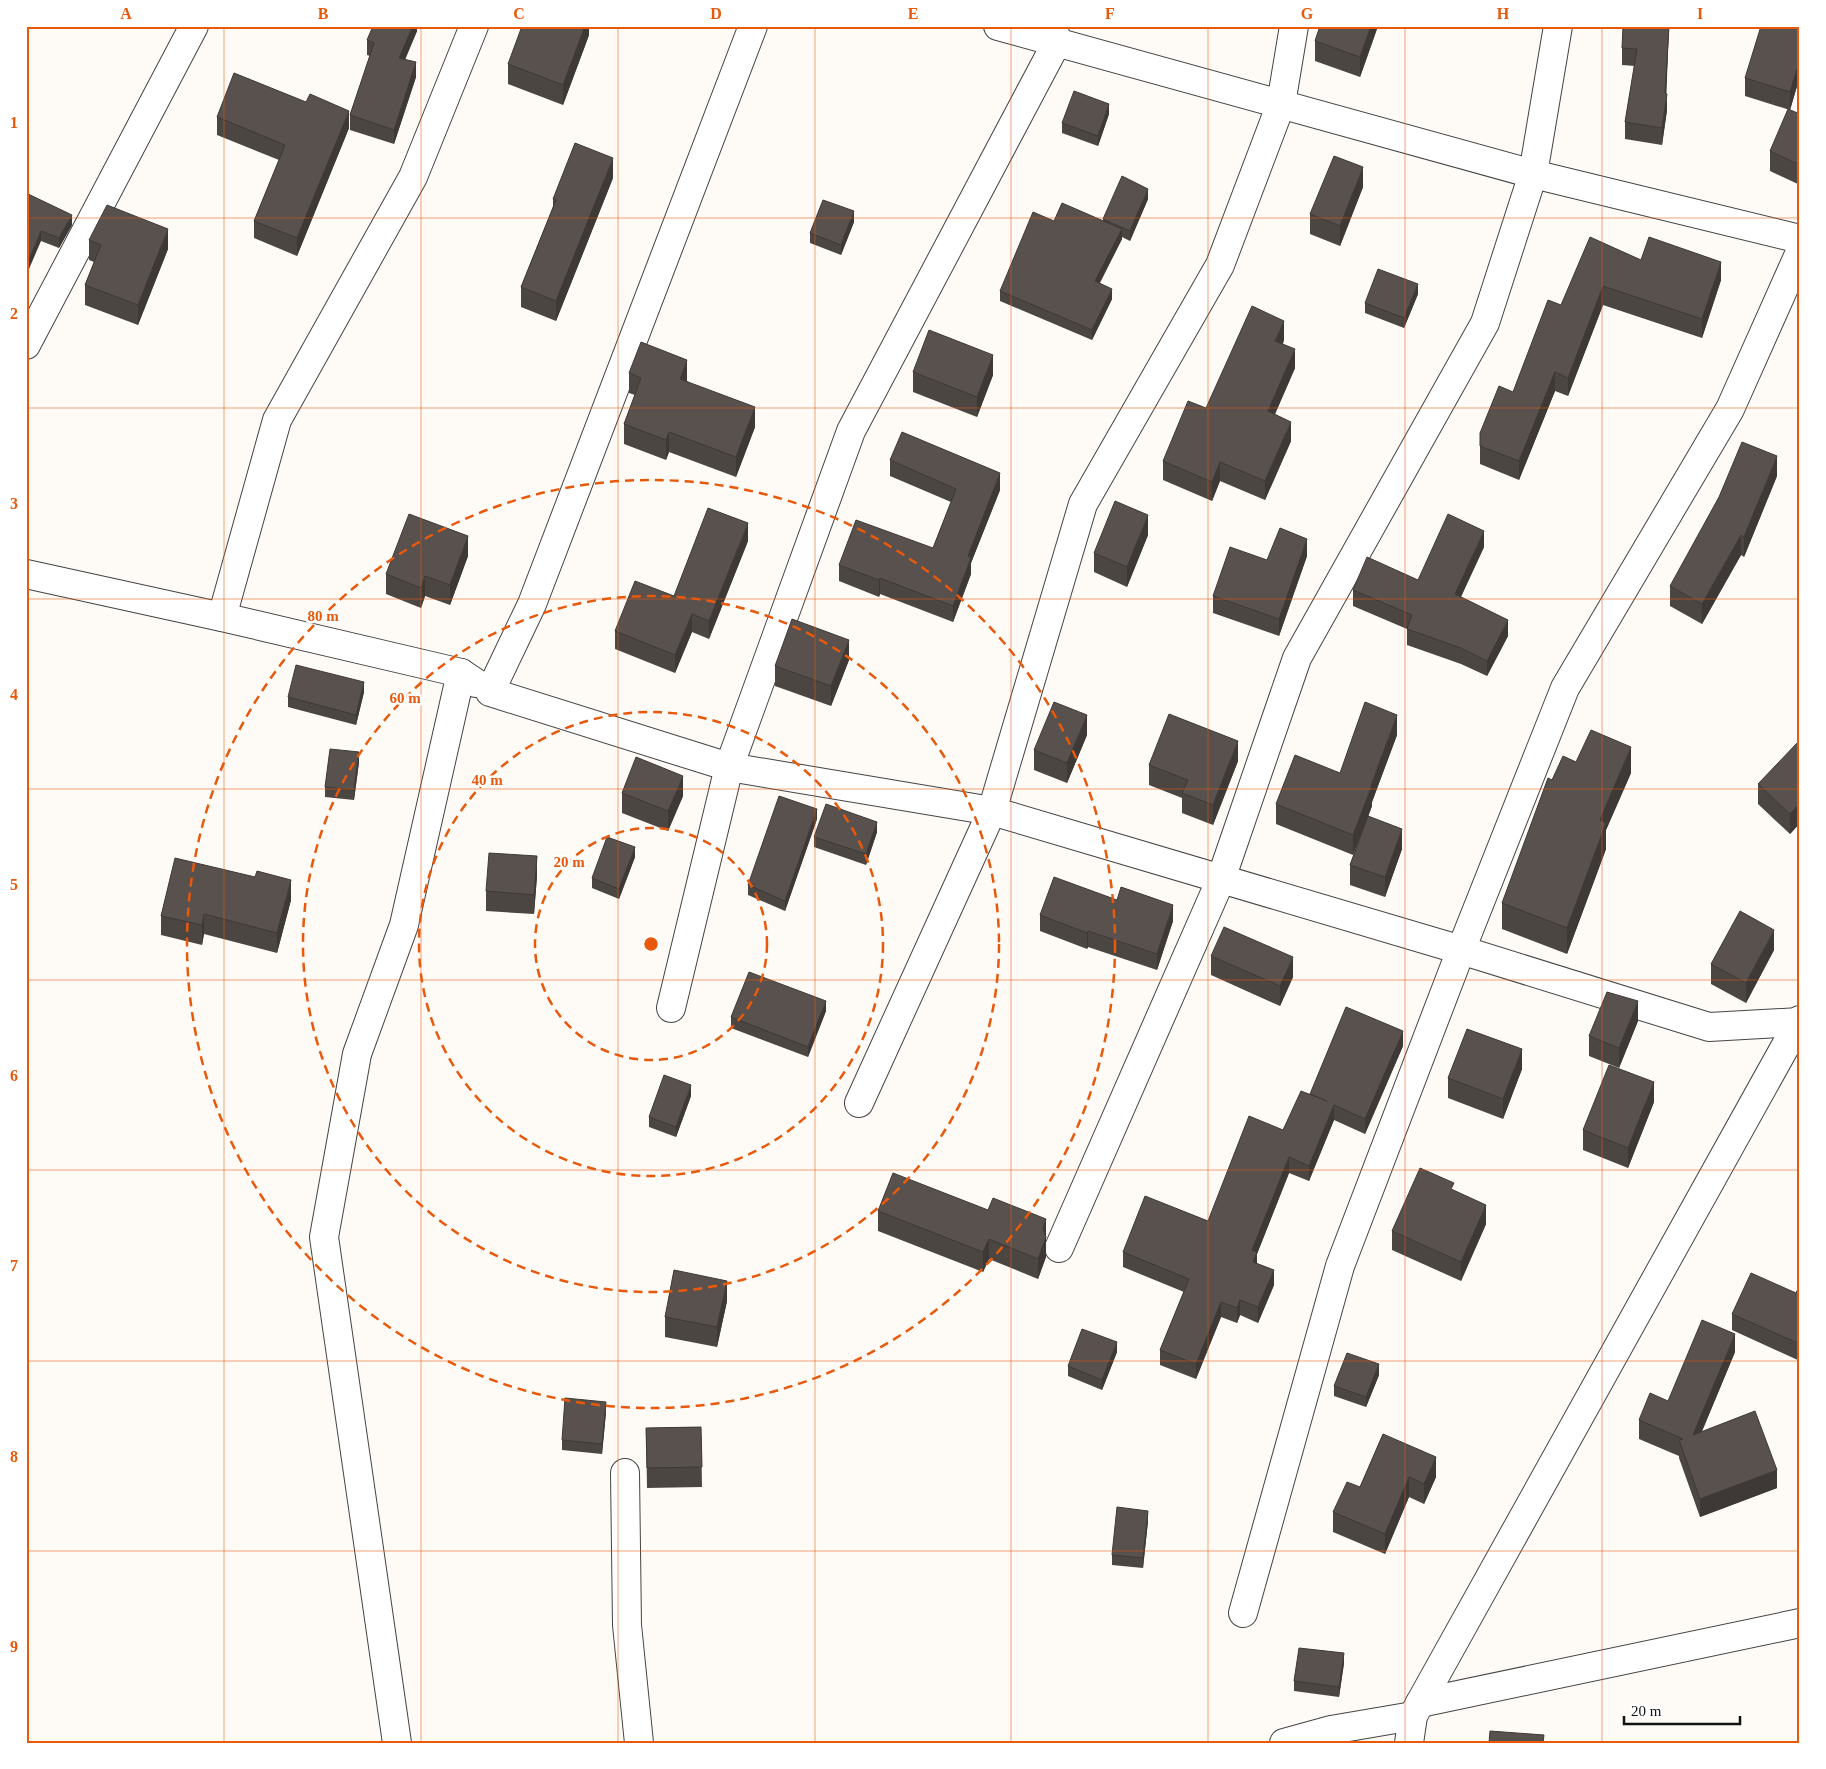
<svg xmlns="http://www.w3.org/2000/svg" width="1826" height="1769" viewBox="0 0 1826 1769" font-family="Georgia,serif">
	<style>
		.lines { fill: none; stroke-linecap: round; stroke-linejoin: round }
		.minor-casing { stroke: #444; stroke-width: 30 }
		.minor { stroke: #fff; stroke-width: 28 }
		.wall { fill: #4c4643 }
		.shaded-wall { fill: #3e3937 }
		.building { fill: #58514e; stroke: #3e3937 }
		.grid { fill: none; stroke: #e8590c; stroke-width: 1; stroke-opacity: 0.55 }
		.ring { fill: none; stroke: #e8590c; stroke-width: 2.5; stroke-dasharray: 9 6 }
		.centre { fill: #e8590c; stroke: #fff; stroke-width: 2.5 }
		.ring-label { font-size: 15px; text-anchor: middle; font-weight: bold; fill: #e8590c; stroke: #fff; stroke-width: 5; stroke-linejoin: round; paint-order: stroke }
		.neatline { fill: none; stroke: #e8590c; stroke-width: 2 }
		.grid-label { font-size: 16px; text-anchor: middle; font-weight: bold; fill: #e8590c }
	</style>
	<rect width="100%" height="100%" fill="#fefbf6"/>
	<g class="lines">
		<defs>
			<g id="minor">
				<polyline points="753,26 532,604 490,692 729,767 992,811 1461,950 1709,1027 1800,1022"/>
				<polyline points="998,26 1533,174 1800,239"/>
				<polyline points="26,345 194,26"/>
				<polyline points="26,574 222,617 461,673 476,683"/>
				<polyline points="222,617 277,420 413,177 474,26"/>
				<polyline points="671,1008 729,767 851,431 1057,42 1053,26"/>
				<polyline points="859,1103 992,811 1083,504 1220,265 1281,104 1294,26"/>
				<polyline points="1059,1248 1221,879 1297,658 1485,323 1533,174 1558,26"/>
				<polyline points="625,1473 627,1625 639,1743"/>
				<polyline points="1243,1613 1340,1266 1461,950 1565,688 1730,409 1800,252"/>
				<polyline points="1420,1703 1800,1623"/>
				<polyline points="397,1743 324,1237 357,1054 404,925 461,673"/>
				<polyline points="1284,1743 1331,1730 1413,1716"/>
				<polyline points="1409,1743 1413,1716 1420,1703 1800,1020"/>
			</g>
		</defs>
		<!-- minor casing -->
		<use href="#minor" class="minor-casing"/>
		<!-- minor -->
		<use href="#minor" class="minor"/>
	</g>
	<!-- wall -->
	<g class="wall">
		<polygon points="417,26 417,31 405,60 416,77 394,144 350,130 350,115 370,56 367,55 367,40"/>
		<polygon points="589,26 589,35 563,105 508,84 508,64"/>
		<polygon points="1320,26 1378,26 1360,77 1315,61 1315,41"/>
		<polygon points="1669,26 1666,93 1667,110 1662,145 1625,139 1625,122 1635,66 1622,65 1622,48"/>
		<polygon points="1800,26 1800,76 1790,110 1745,96 1745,78"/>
		<polygon points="306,102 349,128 297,256 254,238 254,221 279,160 217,135 217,117"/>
		<polygon points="1109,114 1098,146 1062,133 1062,123"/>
		<polygon points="1800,114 1800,185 1770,171 1770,151"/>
		<polygon points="613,178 556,321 521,307 521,287 553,207 553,199"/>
		<polygon points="1363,187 1340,246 1310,234 1310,214"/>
		<polygon points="26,193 72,225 59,248 41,241"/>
		<polygon points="1148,199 1130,241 1122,237 1122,239 1100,283 1112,299 1092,340 1000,301 1000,291 1054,221 1103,221 1103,219"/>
		<polygon points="854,222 841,255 810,243 810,233"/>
		<polygon points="89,240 168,249 138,325 85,305 85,285 94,262 89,260"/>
		<polygon points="1641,260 1721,280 1702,338 1603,305 1568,396 1555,391 1519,480 1480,464 1480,433 1513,392 1561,305"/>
		<polygon points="1418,294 1404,328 1365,313 1365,303"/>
		<polygon points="1284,340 1283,344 1295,368 1275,414 1291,441 1265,500 1220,481 1212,501 1163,480 1163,461 1206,408"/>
		<polygon points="913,372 993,375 977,417 913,392"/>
		<polygon points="629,373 687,380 687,381 755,427 736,477 669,452 666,460 624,444 624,424 635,395 629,393"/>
		<polygon points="890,460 1000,490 971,563 971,574 953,622 880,594 879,597 839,581 839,565 933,548 951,502 890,476"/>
		<polygon points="1777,476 1744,557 1741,555 1702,624 1670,606 1670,586"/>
		<polygon points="1148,535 1127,587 1094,572 1094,553"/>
		<polygon points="748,541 709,639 692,632 675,673 615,649 615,631 674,596"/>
		<polygon points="1484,547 1461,597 1508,636 1487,676 1461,664 1407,645 1407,629 1353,606 1353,590 1418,580"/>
		<polygon points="468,556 450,605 425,596 421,608 386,594 386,574"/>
		<polygon points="1307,556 1279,636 1213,613 1213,596 1267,560"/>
		<polygon points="849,660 831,706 775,686 775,666"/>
		<polygon points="364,692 356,725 288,707 288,697"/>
		<polygon points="1087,735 1067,783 1034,770 1034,750"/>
		<polygon points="1397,735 1372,802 1372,806 1368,817 1402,849 1385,897 1350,885 1350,865 1363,830 1353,855 1276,824 1276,804 1340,773"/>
		<polygon points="1800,744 1800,823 1790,834 1758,804 1758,784"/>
		<polygon points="1238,761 1213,825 1182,813 1182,798 1149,785 1149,765"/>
		<polygon points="359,762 354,800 325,797 325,787"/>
		<polygon points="1576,762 1631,773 1606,830 1606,849 1567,954 1502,929 1502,903 1552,780"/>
		<polygon points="622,793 683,796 668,831 622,813"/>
		<polygon points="817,819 785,911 748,895 748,885"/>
		<polygon points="877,832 866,865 814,847 814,837"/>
		<polygon points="635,857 619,899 592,888 592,878"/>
		<polygon points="537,876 534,914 486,911 486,891"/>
		<polygon points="291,900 277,953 204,934 202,945 161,935 161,916"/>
		<polygon points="1040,915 1173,921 1157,970 1088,947 1087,949 1040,931"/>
		<polygon points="1774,950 1746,1003 1711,984 1711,964"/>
		<polygon points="1211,956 1293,977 1280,1006 1211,975"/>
		<polygon points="826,1011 808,1057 731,1028 731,1017"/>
		<polygon points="1638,1021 1619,1068 1589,1056 1589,1036"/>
		<polygon points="1403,1046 1365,1134 1334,1120 1309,1181 1289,1173 1257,1254 1257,1263 1274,1285 1258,1323 1240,1315 1237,1323 1221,1317 1196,1379 1160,1365 1160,1350 1184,1292 1123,1267 1123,1252 1208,1221 1283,1130 1310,1094"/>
		<polygon points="1522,1069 1503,1119 1448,1098 1448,1078"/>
		<polygon points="691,1096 676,1137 649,1127 649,1117"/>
		<polygon points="1654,1102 1628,1168 1583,1150 1583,1130"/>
		<polygon points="1454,1190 1486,1224 1461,1281 1392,1250 1392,1231"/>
		<polygon points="988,1210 1046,1219 1046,1257 1038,1279 989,1259 983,1272 878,1231 878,1211"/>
		<polygon points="1800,1285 1800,1361 1732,1330 1732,1314 1796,1293"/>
		<polygon points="727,1301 717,1347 665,1337 665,1317"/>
		<polygon points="1117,1352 1102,1390 1068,1376 1068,1366"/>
		<polygon points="1735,1352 1702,1431 1777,1488 1700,1517 1679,1458 1679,1456 1639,1439 1639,1420 1668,1401"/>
		<polygon points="1379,1375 1366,1407 1334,1396 1334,1386"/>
		<polygon points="606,1412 602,1454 562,1450 562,1440"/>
		<polygon points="701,1427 702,1487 647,1488 646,1428"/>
		<polygon points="1383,1434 1436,1477 1424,1504 1409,1497 1385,1554 1333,1532 1333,1512 1360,1487"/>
		<polygon points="1148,1521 1143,1568 1112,1565 1112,1555"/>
		<polygon points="1344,1663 1339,1697 1294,1691 1294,1681"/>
	</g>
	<!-- shaded-wall -->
	<g class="shaded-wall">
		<polygon points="413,26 417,26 417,31 399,73 399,58"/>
		<polygon points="585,26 589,26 589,35 563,105 563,85"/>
		<polygon points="1371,26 1378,26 1360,77 1360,57"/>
		<polygon points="1669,26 1666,103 1667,94 1667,110 1662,145 1662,128 1665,93"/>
		<polygon points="1800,59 1800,76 1790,110 1790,92"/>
		<polygon points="416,62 416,77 394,144 394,130"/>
		<polygon points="1109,104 1109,114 1098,146 1098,136"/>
		<polygon points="349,111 349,128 297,256 297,238"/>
		<polygon points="613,158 613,178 556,321 556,301"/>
		<polygon points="1363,167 1363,187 1340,246 1340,226"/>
		<polygon points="1148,189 1148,199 1130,241 1130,231"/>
		<polygon points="854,211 854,222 841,255 841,245"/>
		<polygon points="72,215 72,225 59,248 59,238"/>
		<polygon points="168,229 168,249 138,325 138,305"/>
		<polygon points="1122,229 1122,239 1095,291 1095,281"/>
		<polygon points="41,231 41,241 26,276 26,266"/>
		<polygon points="1721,262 1721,280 1702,338 1702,319"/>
		<polygon points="1418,284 1418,294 1404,328 1404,318"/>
		<polygon points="1603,286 1603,305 1568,396 1568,378"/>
		<polygon points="1112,289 1112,299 1092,340 1092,330"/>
		<polygon points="1284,321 1284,340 1275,360 1275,341"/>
		<polygon points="1295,349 1295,368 1268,430 1268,411"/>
		<polygon points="993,355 993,375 977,417 977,397"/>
		<polygon points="687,360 687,380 680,399 680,379"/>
		<polygon points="1555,372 1555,391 1519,480 1519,461"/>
		<polygon points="755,407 755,427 736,477 736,457"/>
		<polygon points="1291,422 1291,441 1265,500 1265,481"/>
		<polygon points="669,432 669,452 666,460 666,440"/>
		<polygon points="1777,456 1777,476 1744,557 1744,537"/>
		<polygon points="1220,462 1220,481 1212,501 1212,482"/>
		<polygon points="1000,473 1000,490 971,563 971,574 953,622 953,606 968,556"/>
		<polygon points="1148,515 1148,535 1127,587 1127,567"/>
		<polygon points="748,523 748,541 709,639 709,621"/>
		<polygon points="1484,531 1484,547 1455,609 1455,594"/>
		<polygon points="1741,535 1741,555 1702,624 1702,604"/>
		<polygon points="468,536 468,556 450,605 450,585"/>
		<polygon points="1307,539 1307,556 1279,636 1279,619"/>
		<polygon points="425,576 425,596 421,608 421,588"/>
		<polygon points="880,578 880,594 879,597 879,580"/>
		<polygon points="692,614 692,632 675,673 675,655"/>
		<polygon points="1508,620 1508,636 1487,676 1487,661"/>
		<polygon points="849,640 849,660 831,706 831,686"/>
		<polygon points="364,682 364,692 356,725 356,715"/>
		<polygon points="1087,715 1087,735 1067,783 1067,763"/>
		<polygon points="1397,715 1397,735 1372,802 1372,806 1353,855 1353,835"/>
		<polygon points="1238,741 1238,761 1213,825 1213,805"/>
		<polygon points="1631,747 1631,773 1606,830 1606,849 1567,954 1567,928 1600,820"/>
		<polygon points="359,752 359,762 354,800 354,790"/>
		<polygon points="683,776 683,796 668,831 668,811"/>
		<polygon points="1800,803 1800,823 1790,834 1790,814"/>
		<polygon points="817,809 817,819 785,911 785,901"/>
		<polygon points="877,822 877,832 866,865 866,854"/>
		<polygon points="1402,829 1402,849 1385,897 1385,877"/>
		<polygon points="635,847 635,857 619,899 619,889"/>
		<polygon points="537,856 537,876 534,914 534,895"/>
		<polygon points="291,880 291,900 277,953 277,933"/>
		<polygon points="1173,905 1173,921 1157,970 1157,954"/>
		<polygon points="204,914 204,934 202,945 202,925"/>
		<polygon points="1774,930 1774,950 1746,1003 1746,983"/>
		<polygon points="1088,931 1088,947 1087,949 1087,933"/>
		<polygon points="1293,957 1293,977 1280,1006 1280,986"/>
		<polygon points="826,1001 826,1011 808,1057 808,1047"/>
		<polygon points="1638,1001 1638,1021 1619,1068 1619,1048"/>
		<polygon points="1403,1031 1403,1046 1365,1134 1365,1119"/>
		<polygon points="1522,1049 1522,1069 1503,1119 1503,1099"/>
		<polygon points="1654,1082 1654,1102 1628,1168 1628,1148"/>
		<polygon points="691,1085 691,1096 676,1137 676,1127"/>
		<polygon points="1334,1105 1334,1120 1309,1181 1309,1166"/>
		<polygon points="1289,1157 1289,1173 1257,1254 1257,1267 1253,1277 1252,1250"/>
		<polygon points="1486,1205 1486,1224 1461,1281 1461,1262"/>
		<polygon points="1046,1219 1046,1257 1038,1279 1038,1259"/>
		<polygon points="989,1239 989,1259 983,1272 983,1252"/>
		<polygon points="1274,1270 1274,1285 1258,1323 1258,1307"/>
		<polygon points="727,1281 727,1301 717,1347 717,1327"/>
		<polygon points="1240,1300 1240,1315 1237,1323 1237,1308"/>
		<polygon points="1221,1302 1221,1317 1196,1379 1196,1364"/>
		<polygon points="1735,1334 1735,1352 1693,1453 1693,1435"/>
		<polygon points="1117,1342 1117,1352 1102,1390 1102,1380"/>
		<polygon points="1379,1364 1379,1375 1366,1407 1366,1397"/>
		<polygon points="606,1402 606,1412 602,1454 602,1444"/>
		<polygon points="1436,1457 1436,1477 1424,1504 1424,1484"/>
		<polygon points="1777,1470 1777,1488 1700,1517 1700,1499"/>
		<polygon points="1409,1477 1409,1497 1385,1554 1385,1534"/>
		<polygon points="1148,1511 1148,1521 1143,1568 1143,1558"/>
		<polygon points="1344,1653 1344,1663 1339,1697 1339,1687"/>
	</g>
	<!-- building -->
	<g class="building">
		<polygon points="373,26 413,26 399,58 416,62 394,130 350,115 374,43 367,40"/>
		<polygon points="522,26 585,26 563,85 508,64"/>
		<polygon points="1320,26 1371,26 1360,57 1315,41"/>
		<polygon points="1623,26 1669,26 1665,93 1667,94 1662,128 1625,122 1637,49 1622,48"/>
		<polygon points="1761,26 1800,26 1800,59 1790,92 1745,78"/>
		<polygon points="234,73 306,102 310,94 349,111 297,238 254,221 285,145 217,117"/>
		<polygon points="1074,91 1109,104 1098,136 1062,123"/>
		<polygon points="1788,109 1800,114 1800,165 1770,151"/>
		<polygon points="575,143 613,158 556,301 521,287 556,200 553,199"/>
		<polygon points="1334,156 1363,167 1340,226 1310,214"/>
		<polygon points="1122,176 1148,189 1130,231 1103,219"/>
		<polygon points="26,193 72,215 59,238 41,231 26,266"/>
		<polygon points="823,200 854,211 841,245 810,233"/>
		<polygon points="1062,203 1122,229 1095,281 1112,289 1092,330 1000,291 1033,212 1054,221"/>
		<polygon points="107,205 168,229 138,305 85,285 101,245 89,240"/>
		<polygon points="1590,237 1641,260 1649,237 1721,262 1702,319 1603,286 1568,378 1555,372 1519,461 1480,446 1480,433 1499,386 1513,392 1548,300 1561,305"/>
		<polygon points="1378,269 1418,284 1404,318 1365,303"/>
		<polygon points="1252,306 1284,321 1275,341 1295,349 1268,411 1291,422 1265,481 1220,462 1212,482 1163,461 1188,401 1206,408"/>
		<polygon points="929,330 993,355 977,397 913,372"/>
		<polygon points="641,342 687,360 680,379 755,407 736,457 669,432 666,440 624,424 641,378 629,373"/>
		<polygon points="902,432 1000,473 968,556 971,558 953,606 880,578 879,580 839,565 856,520 933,548 956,489 890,460"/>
		<polygon points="1742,442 1777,456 1744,537 1741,535 1702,604 1670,586 1719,497"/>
		<polygon points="1115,501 1148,515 1127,567 1094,553"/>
		<polygon points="708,508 748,523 709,621 692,614 675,655 615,631 635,581 674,596"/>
		<polygon points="409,514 468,536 450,585 425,576 421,588 386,574"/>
		<polygon points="1448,514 1484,531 1455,594 1508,620 1487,661 1461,648 1407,629 1412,615 1353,590 1367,557 1418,580"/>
		<polygon points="1280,528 1307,539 1279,619 1213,596 1230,547 1267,560"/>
		<polygon points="792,619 849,640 831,686 775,666"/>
		<polygon points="296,665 364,682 356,715 288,697"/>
		<polygon points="1054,702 1087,715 1067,763 1034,750"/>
		<polygon points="1365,702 1397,715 1371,786 1372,786 1353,835 1276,804 1295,755 1340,773"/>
		<polygon points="1169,714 1238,741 1213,805 1182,793 1188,780 1149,765"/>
		<polygon points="1591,730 1631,747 1600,820 1606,823 1567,928 1502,903 1548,778 1552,780 1563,756 1576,762"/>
		<polygon points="1798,742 1800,744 1800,803 1790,814 1758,784"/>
		<polygon points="330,749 359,752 354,790 325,787"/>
		<polygon points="636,757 683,776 668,811 622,793"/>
		<polygon points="779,796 817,809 785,901 748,885"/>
		<polygon points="826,804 877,822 866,854 814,837"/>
		<polygon points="1368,816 1402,829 1385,877 1350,865"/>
		<polygon points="607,837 635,847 619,889 592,878"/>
		<polygon points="489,853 537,856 534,895 486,891"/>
		<polygon points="175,858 255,877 257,871 291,880 277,933 204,914 202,925 161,916"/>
		<polygon points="1054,877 1117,900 1121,887 1173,905 1157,954 1088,931 1087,933 1040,915"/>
		<polygon points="1740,911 1774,930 1746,983 1711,964"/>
		<polygon points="1224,927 1293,957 1280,986 1211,956"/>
		<polygon points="749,972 826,1001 808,1047 731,1017"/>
		<polygon points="1607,992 1638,1001 1619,1048 1589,1036"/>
		<polygon points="1346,1007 1403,1031 1365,1119 1334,1105 1309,1166 1289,1157 1252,1250 1257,1252 1253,1262 1274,1270 1258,1307 1240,1300 1237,1308 1221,1302 1196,1364 1160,1350 1189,1279 1123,1252 1145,1196 1208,1221 1249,1116 1283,1130 1301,1091 1327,1101 1310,1094"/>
		<polygon points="1467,1029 1522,1049 1503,1099 1448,1078"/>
		<polygon points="1609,1065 1654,1082 1628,1148 1583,1130"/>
		<polygon points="664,1075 691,1085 676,1127 649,1117"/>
		<polygon points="1420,1168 1454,1183 1451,1189 1486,1205 1461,1262 1392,1231"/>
		<polygon points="893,1173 988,1210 993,1198 1046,1219 1043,1229 1046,1237 1038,1259 989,1239 983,1252 878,1211"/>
		<polygon points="674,1270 727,1281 717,1327 665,1317"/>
		<polygon points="1751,1273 1796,1293 1800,1285 1800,1344 1732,1314"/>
		<polygon points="1702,1320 1735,1334 1693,1435 1755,1411 1777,1470 1700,1499 1679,1440 1683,1439 1639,1420 1650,1393 1668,1401"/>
		<polygon points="1082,1329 1117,1342 1102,1380 1068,1366"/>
		<polygon points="1347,1353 1379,1364 1366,1397 1334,1386"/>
		<polygon points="565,1398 606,1402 602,1444 562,1440"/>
		<polygon points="701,1427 702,1467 647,1468 646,1428"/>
		<polygon points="1383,1434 1436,1457 1424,1484 1409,1477 1385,1534 1333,1512 1347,1482 1360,1487"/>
		<polygon points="1117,1507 1148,1511 1143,1558 1112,1555"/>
		<polygon points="1299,1648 1344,1653 1339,1687 1294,1681"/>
		<polygon points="1490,1731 1544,1735 1543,1743 1489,1743"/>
	</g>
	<!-- grid -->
	<path class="grid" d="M224,26V1743M421,26V1743M618,26V1743M815,26V1743M1011,26V1743M1208,26V1743M1405,26V1743M1602,26V1743M26,218H1800M26,408H1800M26,599H1800M26,789H1800M26,980H1800M26,1170H1800M26,1361H1800M26,1551H1800"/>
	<!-- distance rings -->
	<g class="ring">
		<circle cx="651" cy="944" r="116"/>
		<circle cx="651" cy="944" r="232"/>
		<circle cx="651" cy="944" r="348"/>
		<circle cx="651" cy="944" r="464"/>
	</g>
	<circle cx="651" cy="944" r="8" class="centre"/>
	<g class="ring-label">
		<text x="323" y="621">80 m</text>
		<text x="405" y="703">60 m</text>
		<text x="487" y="785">40 m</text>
		<text x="569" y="867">20 m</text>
	</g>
	<!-- border -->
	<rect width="1826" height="1769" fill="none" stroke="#ffffff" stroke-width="55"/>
	<!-- scale -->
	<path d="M1624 1716v8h116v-8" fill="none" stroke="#111111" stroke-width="2.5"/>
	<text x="1631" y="1716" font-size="15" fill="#111111" stroke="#ffffff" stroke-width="4" paint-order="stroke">20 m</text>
	<rect x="28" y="28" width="1770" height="1714" class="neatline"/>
	<g class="grid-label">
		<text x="126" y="19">A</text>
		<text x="323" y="19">B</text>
		<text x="519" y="19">C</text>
		<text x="716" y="19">D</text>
		<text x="913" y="19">E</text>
		<text x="1110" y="19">F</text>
		<text x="1307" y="19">G</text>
		<text x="1503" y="19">H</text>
		<text x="1700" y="19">I</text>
		<text x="14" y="128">1</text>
		<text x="14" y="319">2</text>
		<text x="14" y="509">3</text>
		<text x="14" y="700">4</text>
		<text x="14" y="890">5</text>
		<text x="14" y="1081">6</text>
		<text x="14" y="1271">7</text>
		<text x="14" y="1462">8</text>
		<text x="14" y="1652">9</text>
	</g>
</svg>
